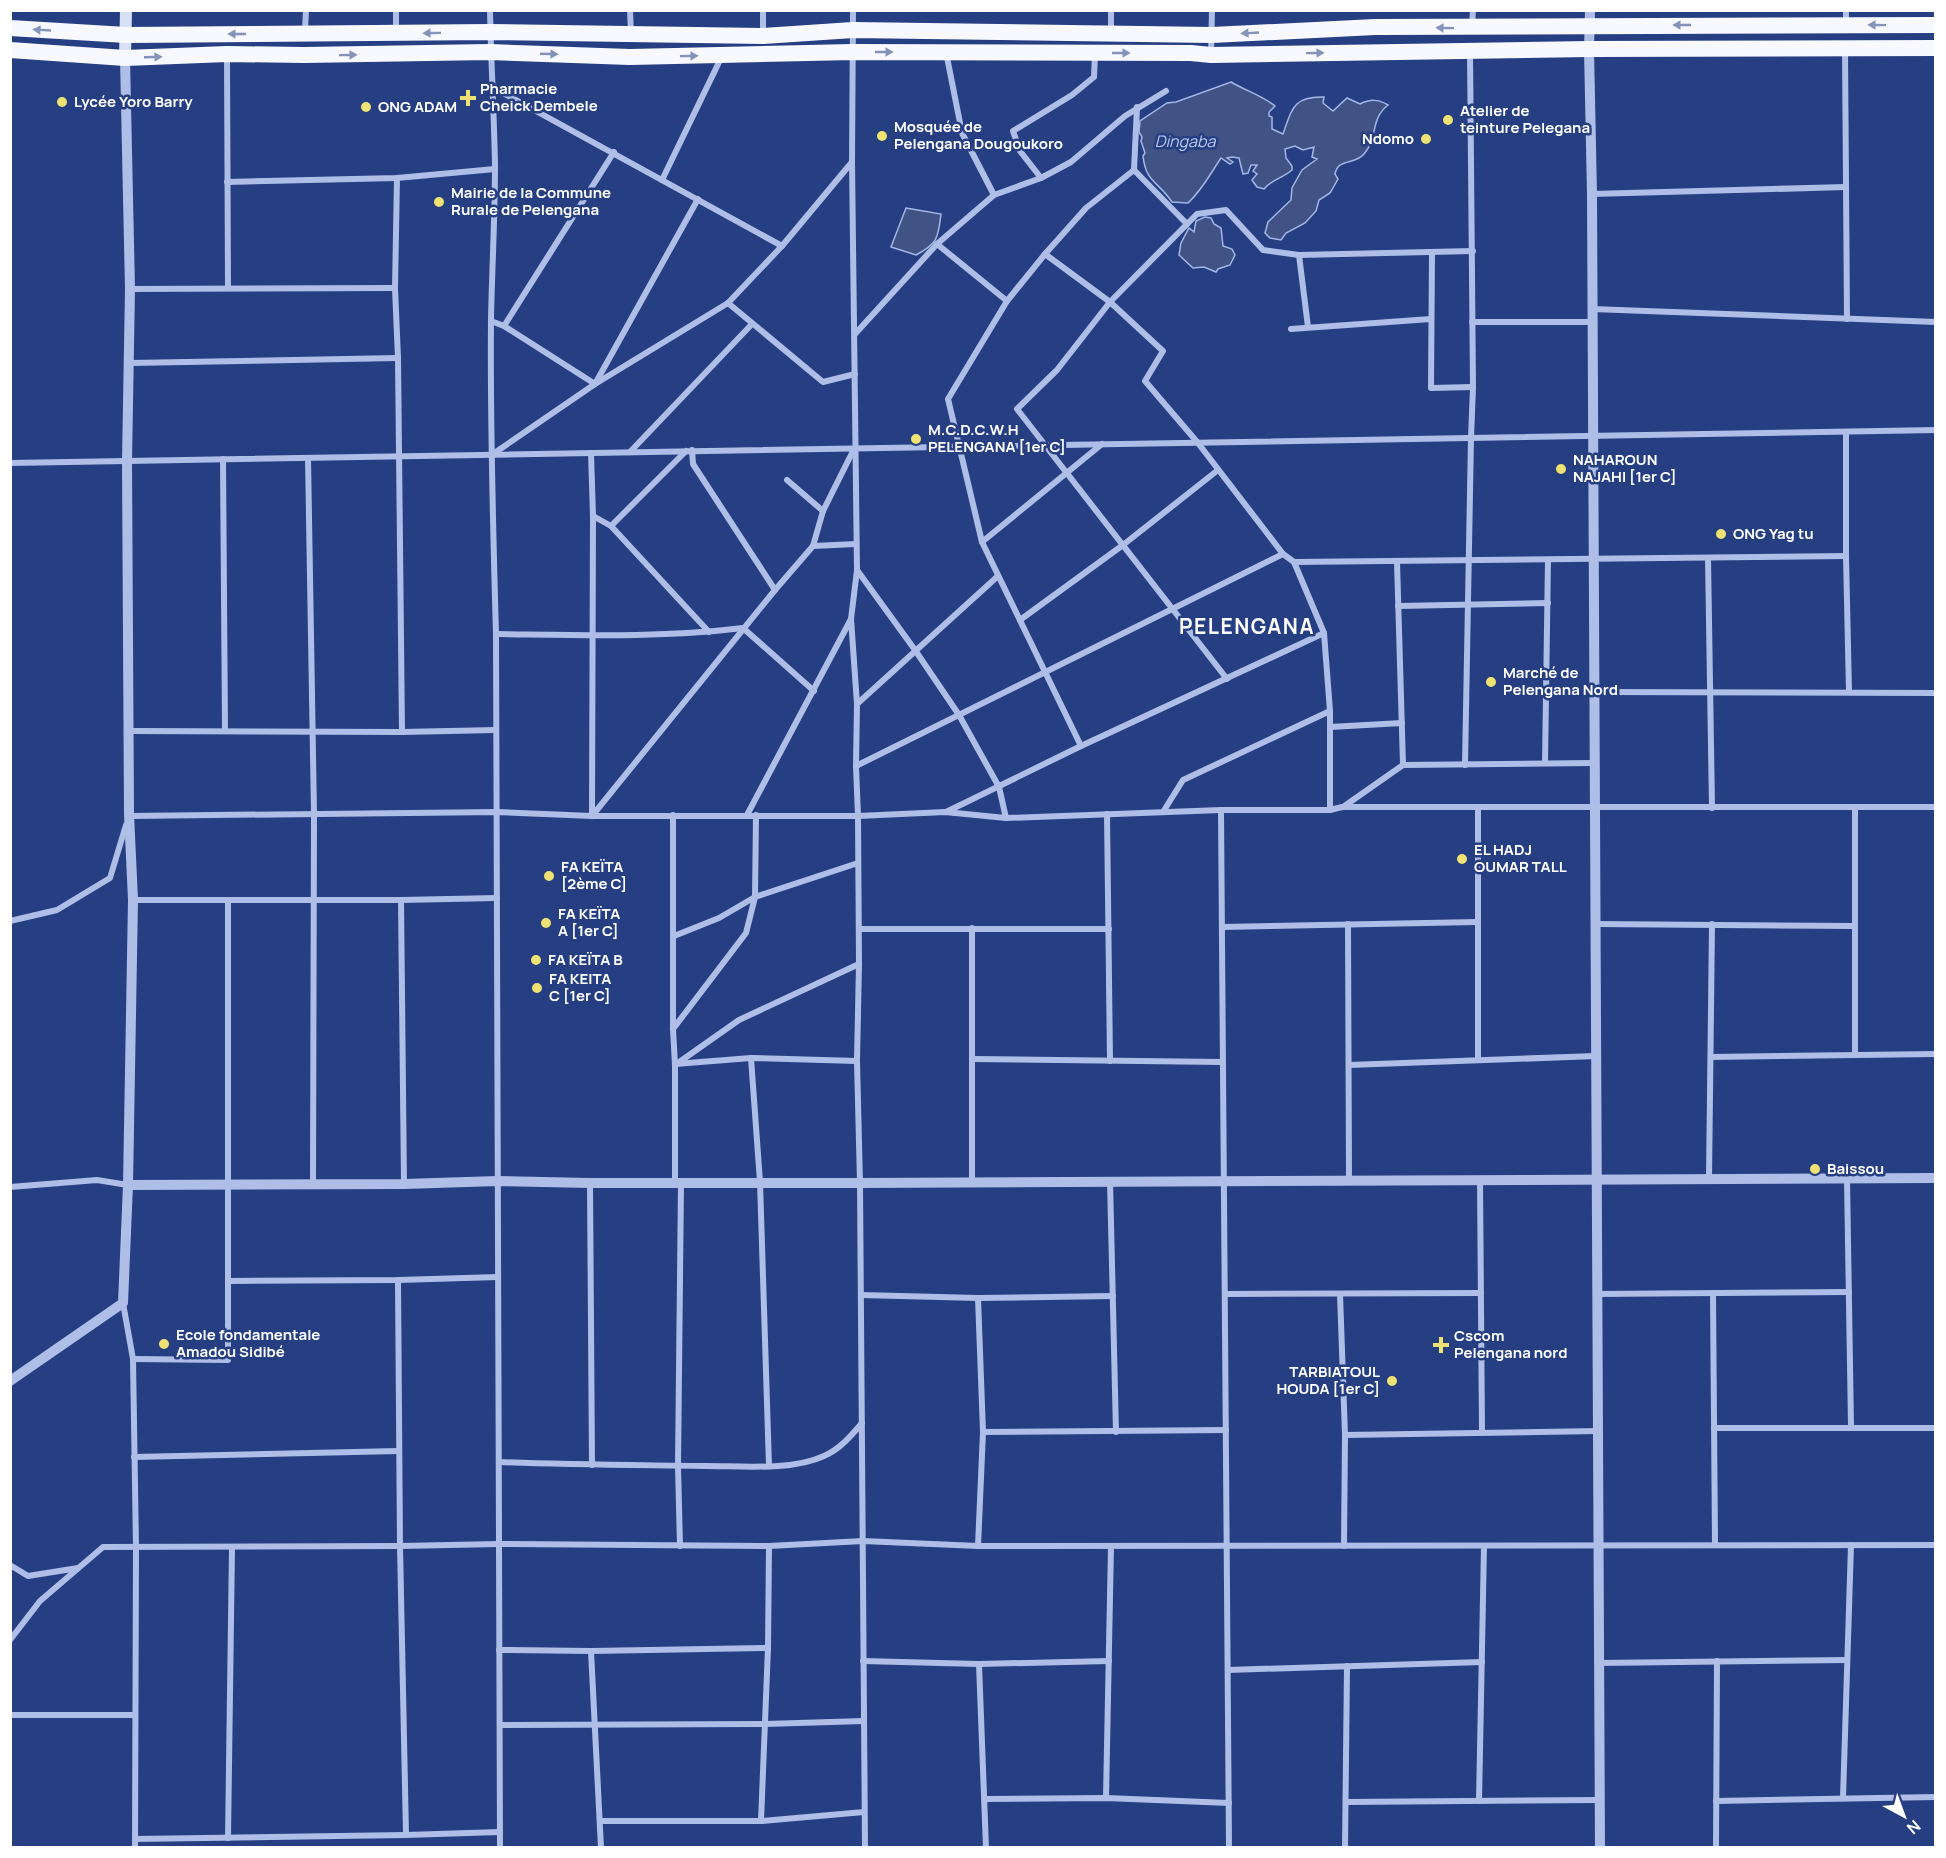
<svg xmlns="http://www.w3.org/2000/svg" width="1946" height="1858" viewBox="0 0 1946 1858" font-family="Manrope,sans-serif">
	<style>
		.water { fill: #415284; stroke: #a3b7e7; stroke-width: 1.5 }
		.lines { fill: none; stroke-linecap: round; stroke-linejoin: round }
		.minor { stroke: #aebee7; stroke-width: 6 }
		.tertiary { stroke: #aebee7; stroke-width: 10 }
		.secondary { stroke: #d8e0f6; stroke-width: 12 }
		.trunk { stroke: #f8f9fe; stroke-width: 16 }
		.oneway { fill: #8493ba }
		.poi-dot { fill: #f0e173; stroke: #263f82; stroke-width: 2 }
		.labels { text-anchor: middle; stroke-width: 5; stroke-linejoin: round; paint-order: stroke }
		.poi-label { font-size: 15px; font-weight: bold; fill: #fff; stroke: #263f82; text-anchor: start }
		.water-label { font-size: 16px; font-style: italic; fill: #bac9ee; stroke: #263f82 }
		.district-label { font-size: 21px; font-weight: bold; letter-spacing: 1.5px; fill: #fff; stroke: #263f82 }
	</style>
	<rect width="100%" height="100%" fill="#263f82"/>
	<!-- water -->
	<g class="water">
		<path d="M1231,82C1246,91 1261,95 1275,106L1269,112V116L1272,117V129L1283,134C1292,109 1293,96 1324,97L1323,103L1333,111L1347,98L1360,104C1370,99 1378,99 1388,105C1370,119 1378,138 1364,154C1355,165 1338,158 1335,174L1338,179L1330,193L1319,200L1316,211L1305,223L1286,233L1281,240L1270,238L1265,233L1268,222L1291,200L1292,188L1302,170L1317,159L1312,157L1314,147L1303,150L1295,146L1285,149L1286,158L1292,166V170C1283,178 1271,180 1264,189L1257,187L1252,180L1257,174L1253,171L1257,165H1251L1248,173L1243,174L1239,158L1232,157L1227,158L1233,162L1230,164L1221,158C1210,174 1203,189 1188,203L1172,202C1158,181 1146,183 1143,156L1145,153L1141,141L1142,137L1139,132L1140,121L1167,103L1176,102Z"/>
		<path d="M906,208L941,214C938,238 938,243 916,255L891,247Z"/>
		<polygon points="1205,217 1211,218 1214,224 1221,228 1223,246 1232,249 1235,255 1230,265 1218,269 1216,272 1204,267 1193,268 1179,255 1181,243 1189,228 1194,232 1196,221"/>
	</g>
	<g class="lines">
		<!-- minor -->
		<g class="minor">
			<polyline points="396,10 396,31"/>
			<path d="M490,10C491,62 494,113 495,165C495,217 492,268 491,320C490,425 493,530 496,634L500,1848"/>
			<polyline points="630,10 631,34"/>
			<polyline points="853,10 852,162 857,570 851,619 857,704 856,766 858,816 859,964 857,1061 860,1183 865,1848"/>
			<polyline points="1111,10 1111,32"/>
			<polyline points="1846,10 1846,24"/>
			<polyline points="1472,25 1473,10"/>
			<polyline points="305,31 306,10"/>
			<polyline points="763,35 763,10"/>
			<polyline points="1845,50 1847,319"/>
			<polyline points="946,52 962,133 994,195"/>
			<polyline points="227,54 228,288"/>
			<polyline points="1211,55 1212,10"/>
			<polyline points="494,88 782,246"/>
			<polyline points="1137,107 1134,170 1187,224"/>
			<polyline points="397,178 395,288 398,358 402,732"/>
			<polyline points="1041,178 1020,151 1013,131 1072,95 1094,77 1095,54"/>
			<polyline points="662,180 722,56"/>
			<polyline points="227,182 397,178 495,169"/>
			<polyline points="1592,194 1846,187"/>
			<polyline points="937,244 1007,301"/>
			<polyline points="1432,253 1431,388 1473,387"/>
			<polyline points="1045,254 1110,302 1163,351 1145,381 1198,443 1283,554 1294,562 1324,633 1330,711 1330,810"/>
			<polyline points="1299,255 1473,251"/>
			<polyline points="130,289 395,288"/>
			<polyline points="728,303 823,382 855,374"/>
			<polyline points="1592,309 1936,322"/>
			<polyline points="491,321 504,326 595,384 698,199"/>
			<polyline points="1472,322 1592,322"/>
			<polyline points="504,326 614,152"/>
			<polyline points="1291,329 1431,319"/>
			<polyline points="855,334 937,244 994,195 1041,178 1071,162 1125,116 1166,91"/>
			<polyline points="130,363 398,358"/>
			<polyline points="1846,432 1846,556 1849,692"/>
			<polyline points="692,450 693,464 775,590"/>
			<polyline points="630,452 752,324"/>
			<polyline points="591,453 593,516 592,815"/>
			<polyline points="493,454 595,384 728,303 782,246 852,162"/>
			<polyline points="308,458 314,814 313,1185"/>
			<polyline points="223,459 225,731"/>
			<polyline points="10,463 1936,430"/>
			<polyline points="787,480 823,511"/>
			<polyline points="593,516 611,526 709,632"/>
			<polyline points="611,526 686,451"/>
			<polyline points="982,542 1102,444"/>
			<polyline points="813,546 856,544"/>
			<polyline points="1708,558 1712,808"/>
			<polyline points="1294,562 1846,556"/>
			<polyline points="1397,562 1403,765"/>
			<polyline points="857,570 915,650 959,715 999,787 1006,818"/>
			<polyline points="1398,606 1548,603"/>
			<polyline points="1020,620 1123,545 1218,470"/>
			<path d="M496,634C578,635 662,638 743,628L814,691"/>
			<polyline points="1227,679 1017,409 1057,370 1110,302 1197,214 1226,210 1263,250 1299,255 1308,327"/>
			<polyline points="1594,692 1936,693"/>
			<polyline points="857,704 998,576"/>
			<polyline points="1330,727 1402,723"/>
			<polyline points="129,731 402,732 496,730"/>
			<polyline points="1081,746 982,542 948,399 1007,301 1045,254 1086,208 1134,170"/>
			<polyline points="1545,763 1548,560"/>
			<polyline points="1465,765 1471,438 1473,387 1470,51"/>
			<polyline points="856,766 1283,554"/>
			<polyline points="1343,807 1403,765 1594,763"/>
			<polyline points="1478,807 1478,1060"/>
			<polyline points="1855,807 1855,1054"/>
			<polyline points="1221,810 1229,1848"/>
			<polyline points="946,812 1081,746 1324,633"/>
			<polyline points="1163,812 1183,780 1330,711"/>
			<polyline points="1107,814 1110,1061"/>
			<polyline points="673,815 673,1029 675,1065 675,1183"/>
			<polyline points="747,815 851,619"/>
			<polyline points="129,816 497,812 592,816 858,816 945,812 1006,818 1221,810 1330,810 1342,807 1936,807"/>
			<polyline points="592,816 775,590 813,546 823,511 853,451"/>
			<polyline points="133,900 401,900 497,898"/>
			<polyline points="401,900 404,1184"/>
			<polyline points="10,921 57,910 110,878 126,825"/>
			<polyline points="1348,924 1349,1181"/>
			<polyline points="1595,924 1855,926"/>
			<polyline points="1222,927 1478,922"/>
			<polyline points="972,928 972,1182"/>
			<polyline points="859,929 1109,929"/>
			<polyline points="674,936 719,918 755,897 858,863"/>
			<polyline points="673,1029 746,933 755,897 756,815"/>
			<polyline points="1711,1057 1936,1054"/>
			<polyline points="751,1058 760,1182 769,1466"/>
			<polyline points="972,1059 1222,1062"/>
			<polyline points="675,1064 751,1058 857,1061"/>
			<polyline points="675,1065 739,1020 859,964"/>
			<polyline points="1349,1065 1596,1056"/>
			<polyline points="1709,1179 1712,924"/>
			<polyline points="1847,1179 1851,1426"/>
			<polyline points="1480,1180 1482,1432"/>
			<polyline points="1110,1181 1116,1432"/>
			<polyline points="590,1183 592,1465"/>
			<polyline points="10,1187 97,1180 128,1185"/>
			<polyline points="398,1280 400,1546 406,1835"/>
			<polyline points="229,1281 398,1280 498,1277"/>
			<polyline points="1713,1293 1715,1545"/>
			<polyline points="1225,1294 1481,1293"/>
			<polyline points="1340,1294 1345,1435 1344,1546"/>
			<polyline points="1597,1294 1849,1292"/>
			<polyline points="861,1295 978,1298 1113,1296"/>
			<polyline points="123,1303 133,1359 136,1547 135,1848"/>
			<polyline points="133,1359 228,1360 228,900"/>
			<polyline points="1714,1428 1936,1428"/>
			<polyline points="983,1432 1226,1430"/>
			<polyline points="1345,1435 1598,1431"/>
			<polyline points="134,1457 399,1451"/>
			<path d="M499,1462C568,1465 637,1465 706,1466C741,1466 792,1471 824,1456C840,1449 851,1436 862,1423"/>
			<polyline points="680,1546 678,1466 681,1183"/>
			<polyline points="978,1546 983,1432 978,1298"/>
			<polyline points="10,1565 28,1576 78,1568"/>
			<polyline points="10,1640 40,1601 103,1547 400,1546 499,1544 769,1546 863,1541 978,1546 1936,1545"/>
			<polyline points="499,1650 591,1651 768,1648"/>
			<polyline points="591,1651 601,1848"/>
			<polyline points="863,1661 979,1664 1109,1661"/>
			<polyline points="1599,1663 1847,1660"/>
			<polyline points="979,1664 986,1848"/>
			<polyline points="1228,1670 1482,1662"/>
			<polyline points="10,1715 135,1715"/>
			<polyline points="500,1725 765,1724 864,1721"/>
			<polyline points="1106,1798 1111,1546"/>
			<polyline points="1843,1798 1851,1545"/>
			<polyline points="985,1799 1106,1798 1229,1803"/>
			<polyline points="1479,1801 1484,1546"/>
			<polyline points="1716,1801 1936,1797"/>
			<polyline points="1346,1802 1600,1800"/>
			<polyline points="600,1821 761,1821 864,1812"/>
			<polyline points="761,1821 768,1648 769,1546"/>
			<polyline points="228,1838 232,1547"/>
			<polyline points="135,1839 406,1835 500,1832"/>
			<polyline points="1345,1848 1347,1666"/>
			<polyline points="1716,1848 1717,1661"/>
		</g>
		<!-- tertiary -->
		<g class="tertiary">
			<polyline points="1590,10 1589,49 1592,194 1600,1848"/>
			<polyline points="128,1185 404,1184 498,1181 590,1183 860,1183 1936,1178"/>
			<polyline points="10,1381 123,1303 128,1185 133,900 129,814 127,461 130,289 125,58"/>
		</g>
		<!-- secondary -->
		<polyline class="secondary" points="125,58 126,10"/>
		<!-- trunk -->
		<g class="trunk">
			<polyline points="10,28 126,35 491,32 763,36 853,30 1212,35 1375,27 1936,25"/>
			<polyline points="10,50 125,58 227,54 304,55 490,52 630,57 853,52 1191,53 1211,55 1589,49 1936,48"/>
		</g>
	</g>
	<!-- one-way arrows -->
	<defs><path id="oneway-solid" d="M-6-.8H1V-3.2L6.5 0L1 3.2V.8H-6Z" transform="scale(1.5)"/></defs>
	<g class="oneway">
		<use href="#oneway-solid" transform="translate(1682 25) rotate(180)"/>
		<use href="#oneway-solid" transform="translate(1877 25) rotate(-179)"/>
		<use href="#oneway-solid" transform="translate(1445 28) rotate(-179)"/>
		<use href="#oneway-solid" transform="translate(42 30) rotate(-177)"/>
		<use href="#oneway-solid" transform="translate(432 33) rotate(179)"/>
		<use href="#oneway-solid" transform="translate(1250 33) rotate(177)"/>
		<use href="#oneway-solid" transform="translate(237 34) rotate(180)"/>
		<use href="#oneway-solid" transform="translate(884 52)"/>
		<use href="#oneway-solid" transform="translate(1121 53)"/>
		<use href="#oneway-solid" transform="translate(1315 53) rotate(-1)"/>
		<use href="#oneway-solid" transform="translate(549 54) rotate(2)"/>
		<use href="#oneway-solid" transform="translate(348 55) rotate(-1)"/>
		<use href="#oneway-solid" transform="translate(689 56) rotate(-1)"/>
		<use href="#oneway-solid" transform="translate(153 57) rotate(-2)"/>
	</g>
	<!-- markers -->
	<g class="poi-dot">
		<path d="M465 89h6v6h6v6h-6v6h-6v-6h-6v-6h6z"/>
		<circle cx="62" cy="102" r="6"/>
		<circle cx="366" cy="107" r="6"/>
		<circle cx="1448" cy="120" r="6"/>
		<circle cx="882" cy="136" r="6"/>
		<circle cx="1426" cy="139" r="6"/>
		<circle cx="439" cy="202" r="6"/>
		<circle cx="916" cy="439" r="6"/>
		<circle cx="1561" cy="469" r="6"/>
		<circle cx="1721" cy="534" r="6"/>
		<circle cx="1491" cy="682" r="6"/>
		<circle cx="1462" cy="859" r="6"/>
		<circle cx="549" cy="876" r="6"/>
		<circle cx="546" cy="923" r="6"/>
		<circle cx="536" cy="960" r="6"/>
		<circle cx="537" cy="988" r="6"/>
		<circle cx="1815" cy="1169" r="6"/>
		<circle cx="164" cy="1344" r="6"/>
		<path d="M1438 1336h6v6h6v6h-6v6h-6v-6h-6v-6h6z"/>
		<circle cx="1392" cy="1381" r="6"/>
	</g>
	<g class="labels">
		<!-- poi labels -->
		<g class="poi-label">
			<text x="480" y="94">Pharmacie<tspan x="480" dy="17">Cheick Dembele</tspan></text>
			<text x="74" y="107">Lycée Yoro Barry</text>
			<text x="378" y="112">ONG ADAM</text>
			<text x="1460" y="116">Atelier de<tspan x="1460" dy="17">teinture Pelegana</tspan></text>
			<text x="894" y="132">Mosquée de<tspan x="894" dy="17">Pelengana Dougoukoro</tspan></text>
			<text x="1414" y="144" text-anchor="end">Ndomo</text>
			<text x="451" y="198">Mairie de la Commune<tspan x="451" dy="17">Rurale de Pelengana</tspan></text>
			<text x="928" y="435">M.C.D.C.W.H<tspan x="928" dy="17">PELENGANA [1er C]</tspan></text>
			<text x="1573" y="465">NAHAROUN<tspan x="1573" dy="17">NAJAHI [1er C]</tspan></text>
			<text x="1733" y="539">ONG Yag tu</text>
			<text x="1503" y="678">Marché de<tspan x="1503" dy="17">Pelengana Nord</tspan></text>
			<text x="1474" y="855">EL HADJ<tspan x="1474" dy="17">OUMAR TALL</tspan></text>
			<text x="561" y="872">FA KEÏTA<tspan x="561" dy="17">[2ème C]</tspan></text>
			<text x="558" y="919">FA KEÏTA<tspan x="558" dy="17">A [1er C]</tspan></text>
			<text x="548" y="965">FA KEÏTA B</text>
			<text x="549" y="984">FA KEITA<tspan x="549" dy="17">C [1er C]</tspan></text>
			<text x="1827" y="1174">Baissou</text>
			<text x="176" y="1340">Ecole fondamentale<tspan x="176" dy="17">Amadou Sidibé</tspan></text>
			<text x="1454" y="1341">Cscom<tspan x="1454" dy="17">Pelengana nord</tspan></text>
			<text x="1380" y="1377" text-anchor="end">TARBIATOUL<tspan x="1380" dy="17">HOUDA [1er C]</tspan></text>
		</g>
		<!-- water labels -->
		<g class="water-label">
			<text x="1185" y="147">Dingaba</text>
		</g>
		<!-- district labels -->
		<g class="district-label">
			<text x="1247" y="634">PELENGANA</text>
		</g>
	</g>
	<!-- border -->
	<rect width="1946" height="1858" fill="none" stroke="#ffffff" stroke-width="24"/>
	<!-- north arrow -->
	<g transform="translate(1904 1816) rotate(139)" stroke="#263f82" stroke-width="4.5" paint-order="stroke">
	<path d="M0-4.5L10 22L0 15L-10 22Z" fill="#ffffff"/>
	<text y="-9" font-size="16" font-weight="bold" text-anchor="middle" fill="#ffffff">N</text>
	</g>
</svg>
